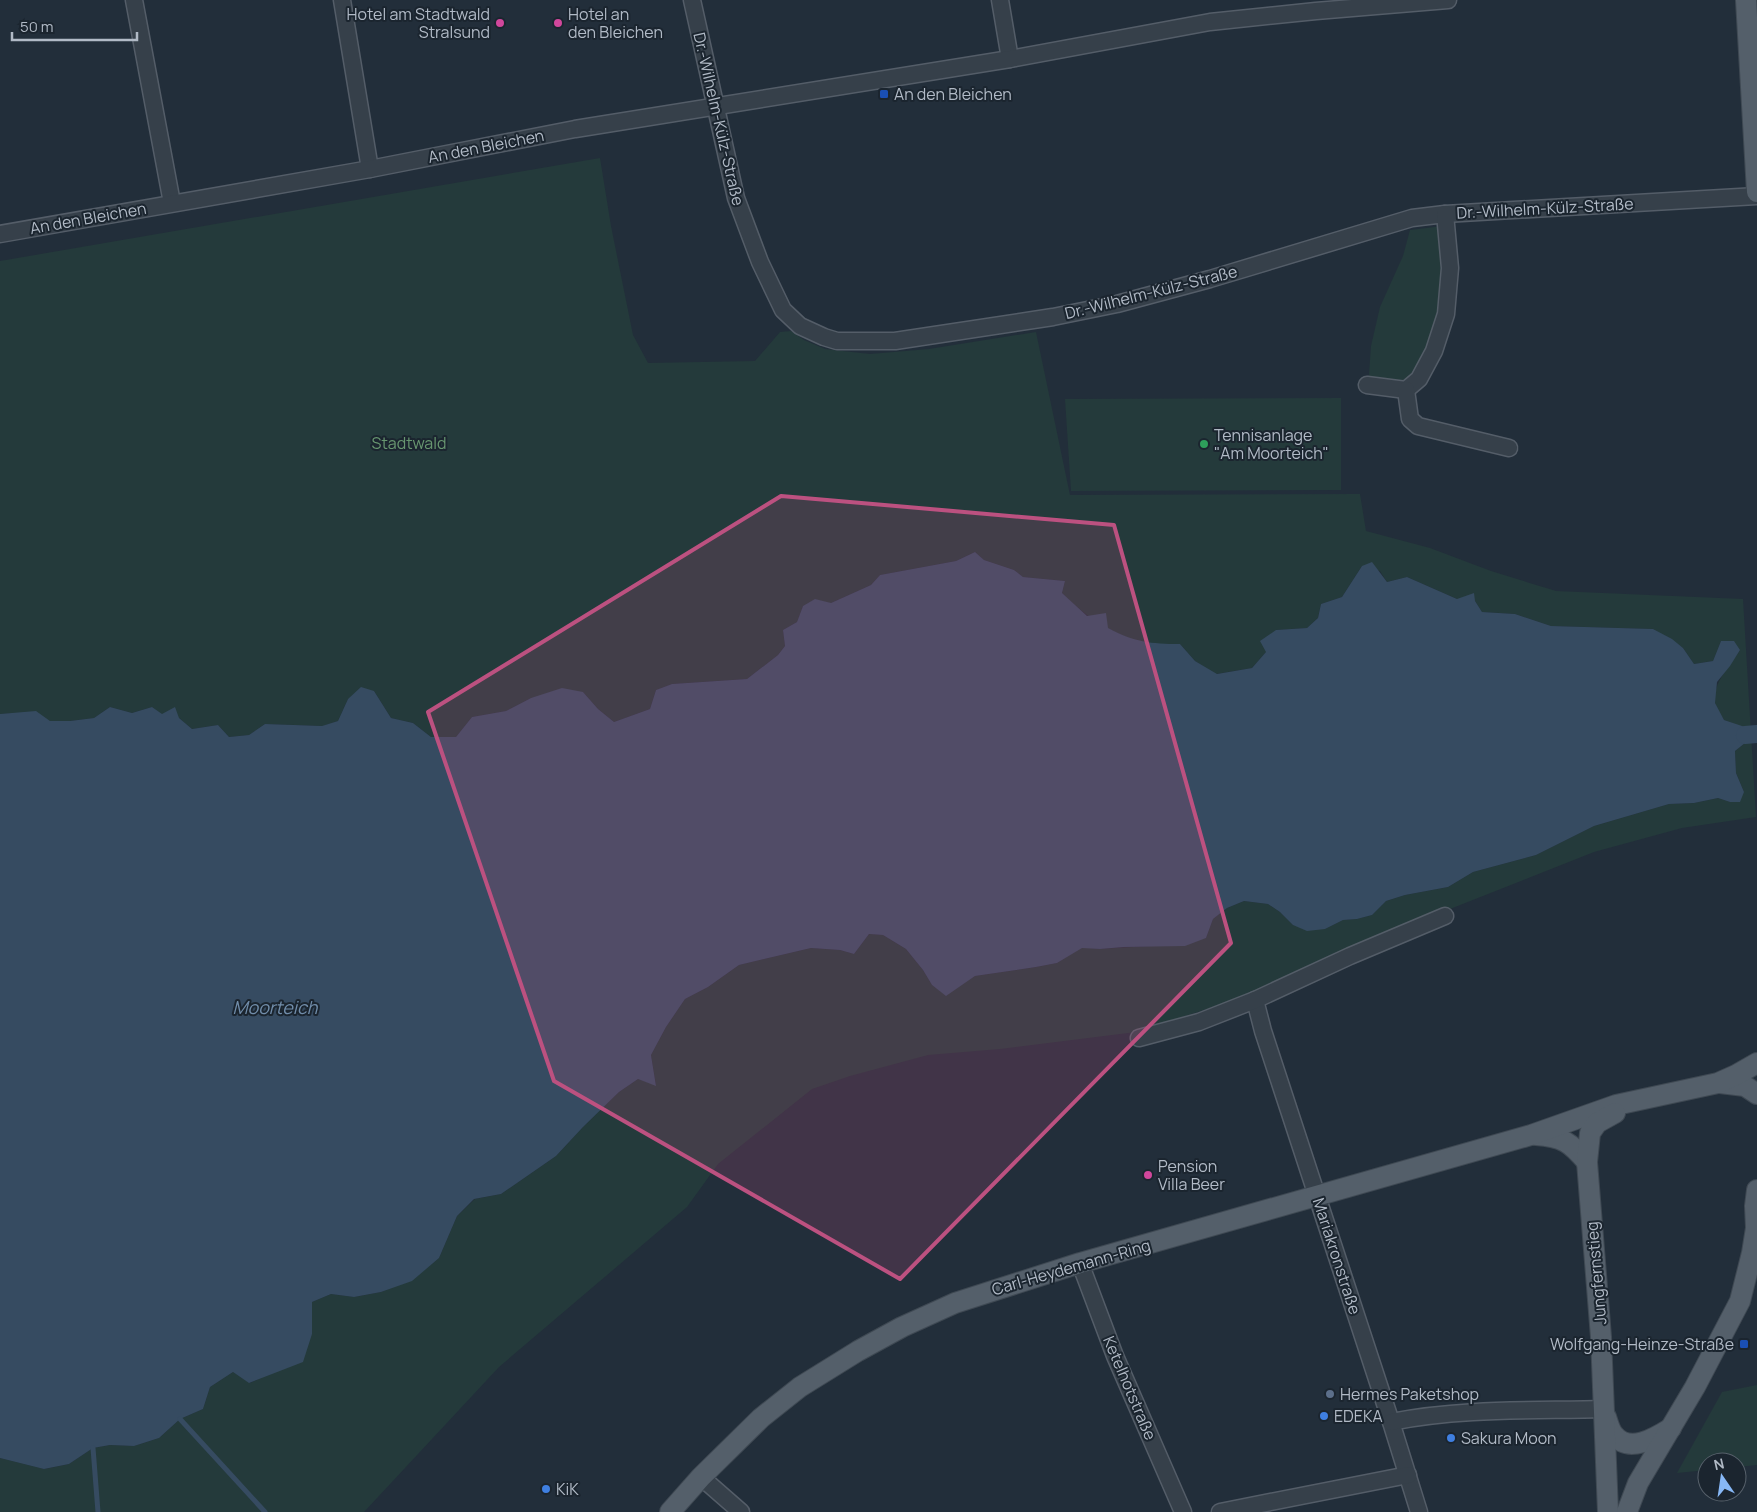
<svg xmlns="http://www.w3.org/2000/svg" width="1757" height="1512" viewBox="0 0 1757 1512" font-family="Manrope,sans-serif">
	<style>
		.green { fill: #243a3b }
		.water { fill: #364b61 }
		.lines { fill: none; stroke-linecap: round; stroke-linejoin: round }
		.stream { stroke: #364b61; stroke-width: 5 }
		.canal { stroke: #364b61; stroke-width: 18 }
		.minor-casing { stroke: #545d68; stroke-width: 19 }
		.major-casing { stroke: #3f4953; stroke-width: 22 }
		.minor { stroke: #36404a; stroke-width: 16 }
		.major { stroke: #545f6a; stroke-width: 20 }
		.marked { fill: #bc5180; fill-opacity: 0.2; stroke: #bc5180; stroke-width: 4; stroke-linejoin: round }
		.hotel-dot { fill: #d1479c; stroke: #1b252f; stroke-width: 2 }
		.transit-dot { fill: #1a4fb4; stroke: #1b252f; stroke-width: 2 }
		.leisure-dot { fill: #2e9e5b; stroke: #1b252f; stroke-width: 2 }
		.service-dot { fill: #5c6f8a; stroke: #1b252f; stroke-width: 2 }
		.shop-dot { fill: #3f7fe0; stroke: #1b252f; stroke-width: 2 }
		.labels { text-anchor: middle; stroke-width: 4; stroke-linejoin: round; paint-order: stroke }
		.poi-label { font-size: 16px; fill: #b1bac6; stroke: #1b252f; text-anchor: start }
		.street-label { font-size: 16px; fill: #b1bac6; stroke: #1b252f }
		.park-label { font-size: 16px; fill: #689770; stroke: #1b252f }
		.water-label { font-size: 18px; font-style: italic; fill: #718daa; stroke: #1b252f }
	</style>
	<rect width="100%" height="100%" fill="#222e3a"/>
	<!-- green -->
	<g class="green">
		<path d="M600,158L611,226L633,335L648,363L755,361L780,332L791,331L804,340L825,349L870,354L929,349L1036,332L1070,495L1360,494L1366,531L1430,548L1491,571L1556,591L1743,599L1756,817L1682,828L1594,852L1402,928L1244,997L1136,1032L1000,1049L928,1055L850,1076L812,1089L718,1164L687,1207L499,1367L364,1512H0V1458L45,1469L69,1464L93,1448L110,1445L134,1446L159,1438L180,1419L203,1409L210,1387L233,1372L250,1383L275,1372L312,1334V1302L331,1294L354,1297L381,1292L412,1280L439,1258L457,1216L475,1199L501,1194L556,1156L583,1127L619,1092L638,1079L656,1085L651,1055L666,1027L685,999L708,987L739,965L811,948L840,950L854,954L869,934L883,935L906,949L923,970L932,985L946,995L975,976L1036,967L1057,963L1082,947L1100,949L1150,946L1206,938L1213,919L1227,908L1244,901L1268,904L1280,912L1293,925L1325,929L1343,920L1357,919L1372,915L1386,901L1405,895L1448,887L1473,872L1536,855L1594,826L1669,804L1694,803L1718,798L1730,802L1744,792L1736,773L1735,751L1745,743V728L1724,720C1721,715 1716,708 1715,703C1712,683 1731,665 1740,650L1721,641L1713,661L1694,664L1683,648L1653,629L1551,626L1515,614L1482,612L1475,601L1457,599L1407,577L1387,582L1380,571L1362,566L1342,597L1321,604L1318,618L1307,628L1276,630L1266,652L1252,668L1216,674L1195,661L1180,644C1171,644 1161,645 1152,644C1117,639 1086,617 1062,593L1065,581L1023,577L1014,570L984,560L975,552L956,561L880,575L871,585L831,603L803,606L797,622L783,630L785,646L778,655L747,679L672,684L656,690L650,709L614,722L598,709L583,692L531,698L506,711L472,717L456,737H431L413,723L391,718L374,691L348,699L338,721L323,726L265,724L249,735L229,737L218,725L192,729L179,718L162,715L152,707L132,713L110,707L94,718L70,721H50L18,713L0,714V261Z"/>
		<polygon points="1443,226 1448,268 1433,350 1406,388 1371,384 1369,374 1371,346 1380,307 1403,256 1410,230"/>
		<polygon points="1341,398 1341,490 1071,491 1065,399"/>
		<polygon points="1757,1385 1757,1465 1737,1467 1737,1462 1707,1462 1707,1470 1677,1473 1722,1392"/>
	</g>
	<!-- water -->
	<path class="water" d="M975,552L984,560L1014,570L1023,577L1065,581L1062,593L1087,616L1106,613L1108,628C1134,642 1151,644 1180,644L1195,661L1217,674L1252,668L1266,652L1260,641L1276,630L1307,628L1318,618L1321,604L1342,597L1362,566L1372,562L1387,582L1407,577L1457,599L1474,593L1475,601L1482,612L1515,614L1551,626L1653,629L1672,639L1683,648L1694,664L1713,661L1721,641H1734L1740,650L1730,666L1717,682L1715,703L1724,720L1745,727V743L1735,751L1736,773L1744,792L1740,802H1730L1718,798L1694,803L1669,804L1594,826L1536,855L1473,872L1448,887L1405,895L1386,901L1372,915L1357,919L1343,920L1325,929L1307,931L1293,925L1280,912L1268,904L1244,901L1227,908L1213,919L1206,938L1185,946L1124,947L1100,949L1082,948L1057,963L1036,967L975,976L946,996L932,985L923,970L906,949L883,935L869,934L854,954L840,950L811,948L739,965L708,987L685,999L666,1027L651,1055L656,1086L638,1079L619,1092L583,1127L556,1156L501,1194L474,1199L457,1216L439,1258L412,1281L381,1292L354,1297L331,1294L312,1302V1334L303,1362L249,1383L233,1372L210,1387L203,1409L180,1419L159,1438L134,1446L110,1445L93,1448L69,1464L44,1469L0,1458V714L36,711L50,721H70L94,718L110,707L132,713L152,707L162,714L175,707L179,718L192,729L218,725L229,737L249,735L265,724L322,726L338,721L348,699L361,687L374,691L391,718L413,723L431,737H456L472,717L506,711L531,698L562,688L583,692L598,709L614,722L650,709L656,690L672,684L747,679L778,655L785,646L783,630L797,622L803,606L815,599L831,603L871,585L880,575L956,561Z"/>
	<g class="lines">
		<!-- stream -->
		<g class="stream">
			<polyline points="180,1419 265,1512"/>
			<polyline points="93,1448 98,1512"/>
		</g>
		<!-- canal -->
		<polyline class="canal" points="1745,735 1757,734"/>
		<defs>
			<g id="minor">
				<polyline points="134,0 172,203"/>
				<polyline points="342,0 370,169"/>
				<polyline points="692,0 736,198 760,262 783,310 800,326 824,337 837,341 895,341 1053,317 1117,304 1210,279 1412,218 1445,214 1757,196"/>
				<polyline points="1000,0 1010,59"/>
				<polyline points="0,234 370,169 575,129 1010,59 1210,22 1316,11 1448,0"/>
				<polyline points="1367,385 1406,390 1419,379 1434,351 1446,314 1450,268 1445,214"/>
				<polyline points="1406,390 1410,419 1418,426 1509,448"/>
				<polyline points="1255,1000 1263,1031 1391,1422 1419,1512"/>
				<polyline points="1139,1038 1199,1022 1255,1000 1350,956 1445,916"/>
				<polyline points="1080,1263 1115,1356 1183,1512"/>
				<path d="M1391,1422C1461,1408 1533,1411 1604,1409"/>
				<polyline points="701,1477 741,1512"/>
				<polyline points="1220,1512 1408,1475"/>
			</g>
			<g id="major">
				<polyline points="1746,0 1757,192"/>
				<polyline points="1720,1083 1745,1086 1757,1094"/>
				<path d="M1536,1135C1563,1137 1570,1142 1587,1162"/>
				<path d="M1606,1417C1608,1423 1610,1431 1614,1435C1629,1454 1655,1438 1671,1428"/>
				<polyline points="670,1512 701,1477 761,1418 800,1387 858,1351 902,1327 955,1303 1080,1263 1531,1135 1616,1105 1718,1083 1736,1075 1757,1063"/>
				<polyline points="1608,1512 1601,1337 1587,1162 1590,1133 1597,1123 1615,1113"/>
				<polyline points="1627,1512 1638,1483 1695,1387 1740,1301 1752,1253 1756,1228 1755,1206 1757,1190"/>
			</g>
		</defs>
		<!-- minor casing -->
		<use href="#minor" class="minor-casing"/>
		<!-- major casing -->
		<use href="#major" class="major-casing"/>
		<!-- minor -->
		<use href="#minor" class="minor"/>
		<!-- major -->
		<use href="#major" class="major"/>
	</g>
	<!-- marked area -->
	<path class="marked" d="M781,496L1114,525L1231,943L900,1279L554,1081L428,712Z"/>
	<!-- markers -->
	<g class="hotel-dot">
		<circle cx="500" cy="23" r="5"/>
		<circle cx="558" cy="23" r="5"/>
		<circle cx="1148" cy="1175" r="5"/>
	</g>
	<g class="transit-dot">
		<rect x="879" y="89" width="10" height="10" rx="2.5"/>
		<rect x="1739" y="1339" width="10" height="10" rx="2.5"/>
	</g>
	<circle class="leisure-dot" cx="1204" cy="444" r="5"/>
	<circle class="service-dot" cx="1330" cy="1394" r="5"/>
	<g class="shop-dot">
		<circle cx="1324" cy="1416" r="5"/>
		<circle cx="1451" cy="1438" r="5"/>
		<circle cx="546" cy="1489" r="5"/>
	</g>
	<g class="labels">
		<!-- poi labels -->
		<g class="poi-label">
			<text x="490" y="20" text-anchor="end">Hotel am Stadtwald<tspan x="490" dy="18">Stralsund</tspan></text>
			<text x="568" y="20">Hotel an<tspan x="568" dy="18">den Bleichen</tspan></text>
			<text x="894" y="100">An den Bleichen</text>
			<text x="1214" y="441">Tennisanlage<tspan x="1214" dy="18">"Am Moorteich"</tspan></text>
			<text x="1158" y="1172">Pension<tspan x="1158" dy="18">Villa Beer</tspan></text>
			<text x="1734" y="1350" text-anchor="end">Wolfgang-Heinze-Straße</text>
			<text x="1340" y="1400">Hermes Paketshop</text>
			<text x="1334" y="1422">EDEKA</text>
			<text x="1461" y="1444">Sakura Moon</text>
			<text x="556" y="1495">KiK</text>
		</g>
		<!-- street labels -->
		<g class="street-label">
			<text transform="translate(719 119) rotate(77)" y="6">Dr.-Wilhelm-Külz-Straße</text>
			<text transform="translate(486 146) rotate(-11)" y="6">An den Bleichen</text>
			<text transform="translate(1545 208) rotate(-3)" y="6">Dr.-Wilhelm-Külz-Straße</text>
			<text transform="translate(88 218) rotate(-10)" y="6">An den Bleichen</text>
			<text transform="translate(1151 292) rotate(-14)" y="6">Dr.-Wilhelm-Külz-Straße</text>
			<text transform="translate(1337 1256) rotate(72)" y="6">Mariakronstraße</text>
			<text transform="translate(1071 1267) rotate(-16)" y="6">Carl-Heydemann-Ring</text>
			<text transform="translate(1596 1273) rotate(-95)" y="6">Jungfernstieg</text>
			<text transform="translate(1130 1388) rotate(67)" y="6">Ketelhotstraße</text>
		</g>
		<!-- park labels -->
		<g class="park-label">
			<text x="409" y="449">Stadtwald</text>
		</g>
		<!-- water labels -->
		<g class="water-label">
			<text x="275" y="1014">Moorteich</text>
		</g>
	</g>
	<!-- north arrow -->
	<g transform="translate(1722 1477) rotate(347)"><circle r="24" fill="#1b252f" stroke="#57616b"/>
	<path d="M0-4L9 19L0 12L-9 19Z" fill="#87b8f6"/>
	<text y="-8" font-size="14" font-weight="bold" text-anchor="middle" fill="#b1bac6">N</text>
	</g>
	<!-- scale -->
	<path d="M12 32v8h125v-8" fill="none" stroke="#b1bac6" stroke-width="2.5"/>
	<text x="20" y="32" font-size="15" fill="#b1bac6" stroke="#1b252f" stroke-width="4" paint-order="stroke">50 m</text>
</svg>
